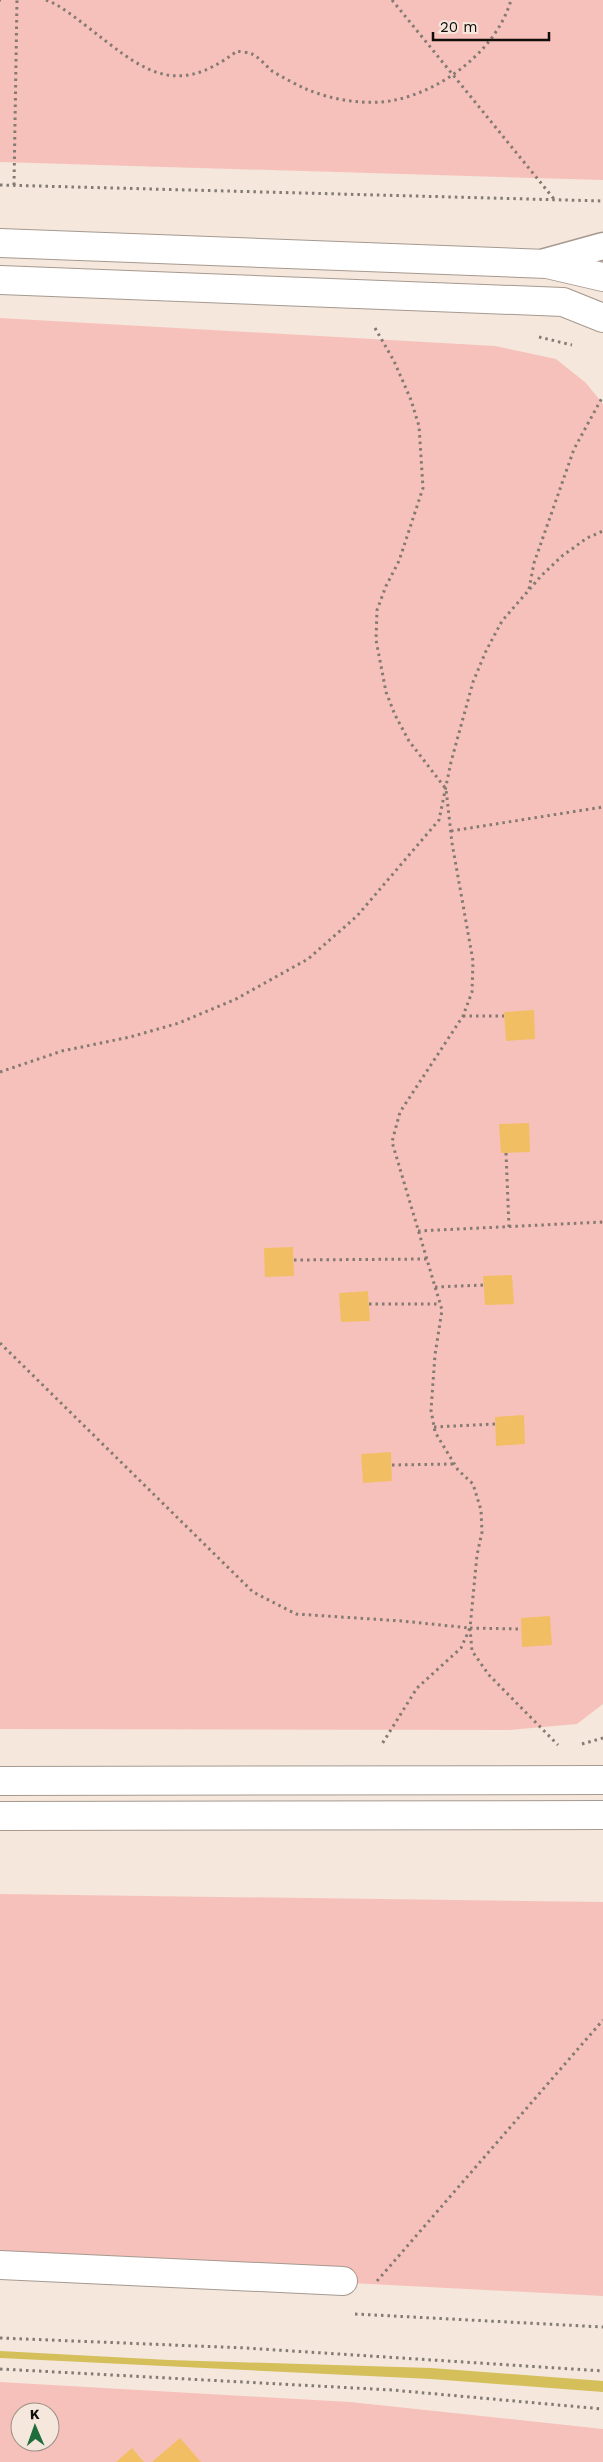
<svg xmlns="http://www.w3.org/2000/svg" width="603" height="2462" viewBox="0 0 603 2462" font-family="'Work Sans',sans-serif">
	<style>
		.green { fill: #f7c1bb; fill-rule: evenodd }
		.water { fill: #d4bf5a }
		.building { fill: #f2be64 }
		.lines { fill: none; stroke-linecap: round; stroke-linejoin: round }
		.pedestrian-casing { stroke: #a6998f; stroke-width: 29 }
		.minor-casing { stroke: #a6998f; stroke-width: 30 }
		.path { stroke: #837a72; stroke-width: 3; stroke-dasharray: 2.5 4; stroke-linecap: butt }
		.pedestrian { stroke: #fff; stroke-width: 26 }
		.minor { stroke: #fff; stroke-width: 28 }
	</style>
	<rect width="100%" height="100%" fill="#f5e7dc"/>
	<!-- green -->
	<g class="green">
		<polygon points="0,0 603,0 603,180 0,162"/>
		<polygon points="0,318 495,346 556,359 586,383 603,404 603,1704 577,1724 509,1730 0,1729"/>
		<polygon points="0,1894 603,1902 603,2296 0,2265"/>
		<path d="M0,2382L350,2402L603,2429V2462H0ZM20,2412H50V2442H20Z"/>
	</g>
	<!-- water -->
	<polygon class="water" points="0,2351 169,2360 431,2368 603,2381 603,2392 431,2379 0,2358"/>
	<!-- building -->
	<g class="building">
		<polygon points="534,1010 535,1039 506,1041 504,1012"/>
		<polygon points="529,1123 530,1152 501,1153 499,1124"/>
		<polygon points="293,1247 294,1276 265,1277 264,1248"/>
		<polygon points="512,1275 514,1304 485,1305 483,1276"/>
		<polygon points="368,1291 370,1321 341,1322 339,1293"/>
		<polygon points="524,1415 525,1444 496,1446 495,1417"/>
		<polygon points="391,1452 392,1481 363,1483 361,1454"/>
		<polygon points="550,1616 552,1645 522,1647 521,1618"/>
		<polygon points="180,2438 201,2462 152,2462"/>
		<polygon points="132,2448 144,2462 116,2462"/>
	</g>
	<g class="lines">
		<defs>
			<polyline id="pedestrian" points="545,262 603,246"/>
			<g id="minor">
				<polyline points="0,243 547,264 603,277"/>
				<polyline points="0,280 563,302 603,318"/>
				<polyline points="0,1781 603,1780"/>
				<polyline points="0,1816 603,1815"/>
				<polyline points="0,2265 343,2281"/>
			</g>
		</defs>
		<!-- pedestrian casing -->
		<use href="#pedestrian" class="pedestrian-casing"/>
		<!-- minor casing -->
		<use href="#minor" class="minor-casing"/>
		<!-- path -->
		<g class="path">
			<polyline points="0,0 1,0"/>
			<path d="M46,0C60,5 73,16 85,25C140,67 172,101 237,51C241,52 248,52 252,54C259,57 266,66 272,71C282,77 295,84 306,89C332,100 367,106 395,100C444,90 497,49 511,0"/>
			<polyline points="392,0 554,199"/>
			<polyline points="0,185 603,201"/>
			<polyline points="14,185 17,0"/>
			<polyline points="375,328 394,361 411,400 419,426 423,488 399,561 386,586 377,610 376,640 386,692 395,715 409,741 446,789 452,843 473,961 472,992 463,1016 400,1112 392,1142 442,1310 435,1355 431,1410 435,1432 458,1470 473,1484 481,1510 482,1532 477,1555 470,1628 472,1651 489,1675 558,1745"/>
			<polyline points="539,337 572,345"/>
			<polyline points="529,589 534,563 574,449 603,396"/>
			<polyline points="451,831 603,807"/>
			<polyline points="463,1016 504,1016"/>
			<polyline points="0,1072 62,1051 130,1037 179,1023 236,999 308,959 357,916 439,820 451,762 473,682 486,651 502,621 541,576 562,556 587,538 603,531"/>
			<polyline points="506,1153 509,1227"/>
			<polyline points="418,1231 603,1222"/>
			<polyline points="294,1260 427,1259"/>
			<polyline points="435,1287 484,1285"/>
			<polyline points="369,1304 440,1304"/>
			<polyline points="0,1343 253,1592 296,1614 402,1621 470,1628 461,1648 417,1688 382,1744"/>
			<polyline points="434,1427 495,1424"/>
			<polyline points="392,1465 453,1464"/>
			<polyline points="470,1628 521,1629"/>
			<polyline points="582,1744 603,1738"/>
			<polyline points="377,2281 603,2020"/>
			<polyline points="355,2314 603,2327"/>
			<polyline points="0,2338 246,2348 603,2371"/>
			<polyline points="0,2369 392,2390 603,2409"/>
		</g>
		<!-- pedestrian -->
		<use href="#pedestrian" class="pedestrian"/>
		<!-- minor -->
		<use href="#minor" class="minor"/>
	</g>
	<!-- north arrow -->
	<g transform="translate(35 2427) rotate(358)"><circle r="24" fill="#f5e7dc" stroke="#9a9088"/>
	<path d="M0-4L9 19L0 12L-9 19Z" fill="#206d3c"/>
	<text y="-8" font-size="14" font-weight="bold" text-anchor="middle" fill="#110d09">K</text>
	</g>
	<!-- scale -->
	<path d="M433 32v8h116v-8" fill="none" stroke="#110d09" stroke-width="2.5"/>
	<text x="440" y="32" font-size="15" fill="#110d09" stroke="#f5e7dc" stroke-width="4" paint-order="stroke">20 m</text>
</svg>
